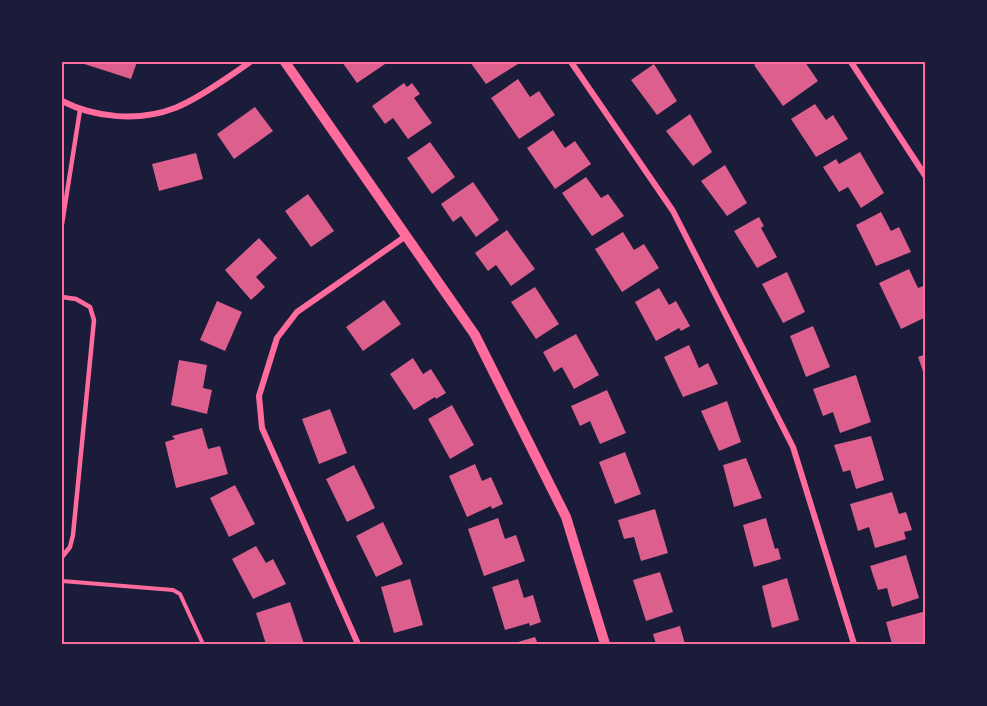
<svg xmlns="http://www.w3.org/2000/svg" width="987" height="706" viewBox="0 0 987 706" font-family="'IBM Plex Sans',sans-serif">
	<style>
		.building { fill: #dd5f8e }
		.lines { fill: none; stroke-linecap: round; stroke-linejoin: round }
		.path { stroke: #ff6b9d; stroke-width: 4 }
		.service { stroke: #ff6b9d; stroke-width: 4.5 }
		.minor { stroke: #ff6b9d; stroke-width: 6 }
		.tertiary { stroke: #ff6b9d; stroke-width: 10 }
		.neatline { fill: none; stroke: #ff6b9d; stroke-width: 2 }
	</style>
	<rect width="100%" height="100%" fill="#1b1b3a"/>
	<!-- building -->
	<g class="building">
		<polygon points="78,62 137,62 131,79"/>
		<polygon points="342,62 388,62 357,83"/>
		<polygon points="470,62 516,62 518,64 486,84"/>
		<polygon points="759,62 791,62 793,64 805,62 818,81 783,106 754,65"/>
		<polygon points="654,64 677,101 657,115 631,80"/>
		<polygon points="518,79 530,97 539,91 555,115 519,139 491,98"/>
		<polygon points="404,83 407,87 412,83 420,94 414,98 432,123 408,139 393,118 385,124 372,106"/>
		<polygon points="815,104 826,120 833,115 848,139 816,157 791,119"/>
		<polygon points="255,107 273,131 234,159 217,134"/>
		<polygon points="690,114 712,152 693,166 666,131"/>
		<polygon points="553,130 565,148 575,141 591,164 555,189 527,148"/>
		<polygon points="430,142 455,177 432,194 407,158"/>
		<polygon points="860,152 884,193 861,208 848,187 839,192 823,167 836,159 839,164"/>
		<polygon points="196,153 203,179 159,191 152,164"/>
		<polygon points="725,165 747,203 727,216 701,181"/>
		<polygon points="586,177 601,198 608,194 624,216 592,236 562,193"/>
		<polygon points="473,182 499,220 476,237 461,216 453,222 441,204"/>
		<polygon points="308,194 334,231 311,247 285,211"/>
		<polygon points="881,212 891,231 899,227 911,252 876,266 856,225"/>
		<polygon points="759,217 764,226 761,228 777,257 757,268 734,231"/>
		<polygon points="507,230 535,269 511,286 496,265 488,271 475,253"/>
		<polygon points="623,232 634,250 644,244 659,268 622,292 595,249"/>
		<polygon points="259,238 277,258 256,277 265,287 251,300 225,270"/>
		<polygon points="909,269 918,288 926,285 926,317 901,329 879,283"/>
		<polygon points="787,272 805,312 783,323 762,284"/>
		<polygon points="535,287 559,324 536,339 511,302"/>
		<polygon points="659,288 669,305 676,301 690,326 681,331 679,328 656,341 635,302"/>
		<polygon points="384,300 401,324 363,351 346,327"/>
		<polygon points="217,301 242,312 225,351 200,340"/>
		<polygon points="813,326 830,367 806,377 790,336"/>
		<polygon points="576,334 599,375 574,389 562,367 554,372 543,352"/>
		<polygon points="689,345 699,368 708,363 718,384 683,397 664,357"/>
		<polygon points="926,354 926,377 925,377 918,357"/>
		<polygon points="413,358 423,374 431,369 446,393 436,399 435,397 414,410 390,374"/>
		<polygon points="179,360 207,365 203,388 212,390 207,414 171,405"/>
		<polygon points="856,375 871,422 840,433 833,412 823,416 813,389"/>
		<polygon points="607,390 626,433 600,444 590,421 580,426 571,406"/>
		<polygon points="727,401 741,442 719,451 701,411"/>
		<polygon points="452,405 474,445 450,459 428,419"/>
		<polygon points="330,409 347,453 319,464 302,419"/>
		<polygon points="202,428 208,449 220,446 228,474 176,488 165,442 175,439 172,436"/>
		<polygon points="871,436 884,480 856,489 850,470 843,472 834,445"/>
		<polygon points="625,452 641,494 615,504 599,462"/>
		<polygon points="746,458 762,498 734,507 723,465"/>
		<polygon points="475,464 482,481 491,477 503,504 492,509 491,506 467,517 449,476"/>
		<polygon points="354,465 375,508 347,522 326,479"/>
		<polygon points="235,485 255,524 229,537 210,498"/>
		<polygon points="892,492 899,514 906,512 912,530 904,532 906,539 875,548 869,527 858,531 850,504"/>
		<polygon points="655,509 668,553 641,561 634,537 624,539 618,520"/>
		<polygon points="498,518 505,539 516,535 525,561 484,576 468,529"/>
		<polygon points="766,518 775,549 778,548 781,559 754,567 743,525"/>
		<polygon points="383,522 403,564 376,577 356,536"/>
		<polygon points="256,546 266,563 273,559 286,584 253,599 232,559"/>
		<polygon points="906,555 919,598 892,607 887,588 878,590 870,566"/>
		<polygon points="660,572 673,612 646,621 633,580"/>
		<polygon points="787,578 799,620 772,628 762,586"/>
		<polygon points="410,579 423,625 394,633 381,587"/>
		<polygon points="518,579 524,598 533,595 541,622 530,626 529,623 505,630 492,587"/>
		<polygon points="290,602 304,644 266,644 256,613"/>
		<polygon points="926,611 926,644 892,644 886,622"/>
		<polygon points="680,626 685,644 656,644 653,634"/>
		<polygon points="535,637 538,644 511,644"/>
	</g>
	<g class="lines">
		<!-- path -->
		<polyline class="path" points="62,581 173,590 180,594 203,644"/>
		<!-- service -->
		<g class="service">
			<polyline points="62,224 80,110"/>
			<polyline points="62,297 76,299 90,307 94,320 73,535 70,547 62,557"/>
		</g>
		<!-- minor -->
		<g class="minor">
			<polyline points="571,62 673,211 793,447 854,644"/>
			<polyline points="851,62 926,177"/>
			<path d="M62,101C95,118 139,122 175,108C198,99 229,77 250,62"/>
			<polyline points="358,644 262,428 259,396 277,338 297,312 406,236"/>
		</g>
		<!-- tertiary -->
		<polyline class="tertiary" points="285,62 475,335 566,517 605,644"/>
	</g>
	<!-- border -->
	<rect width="987" height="706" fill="none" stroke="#1b1b3a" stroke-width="126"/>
	<rect x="63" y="63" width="861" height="580" class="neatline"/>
</svg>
